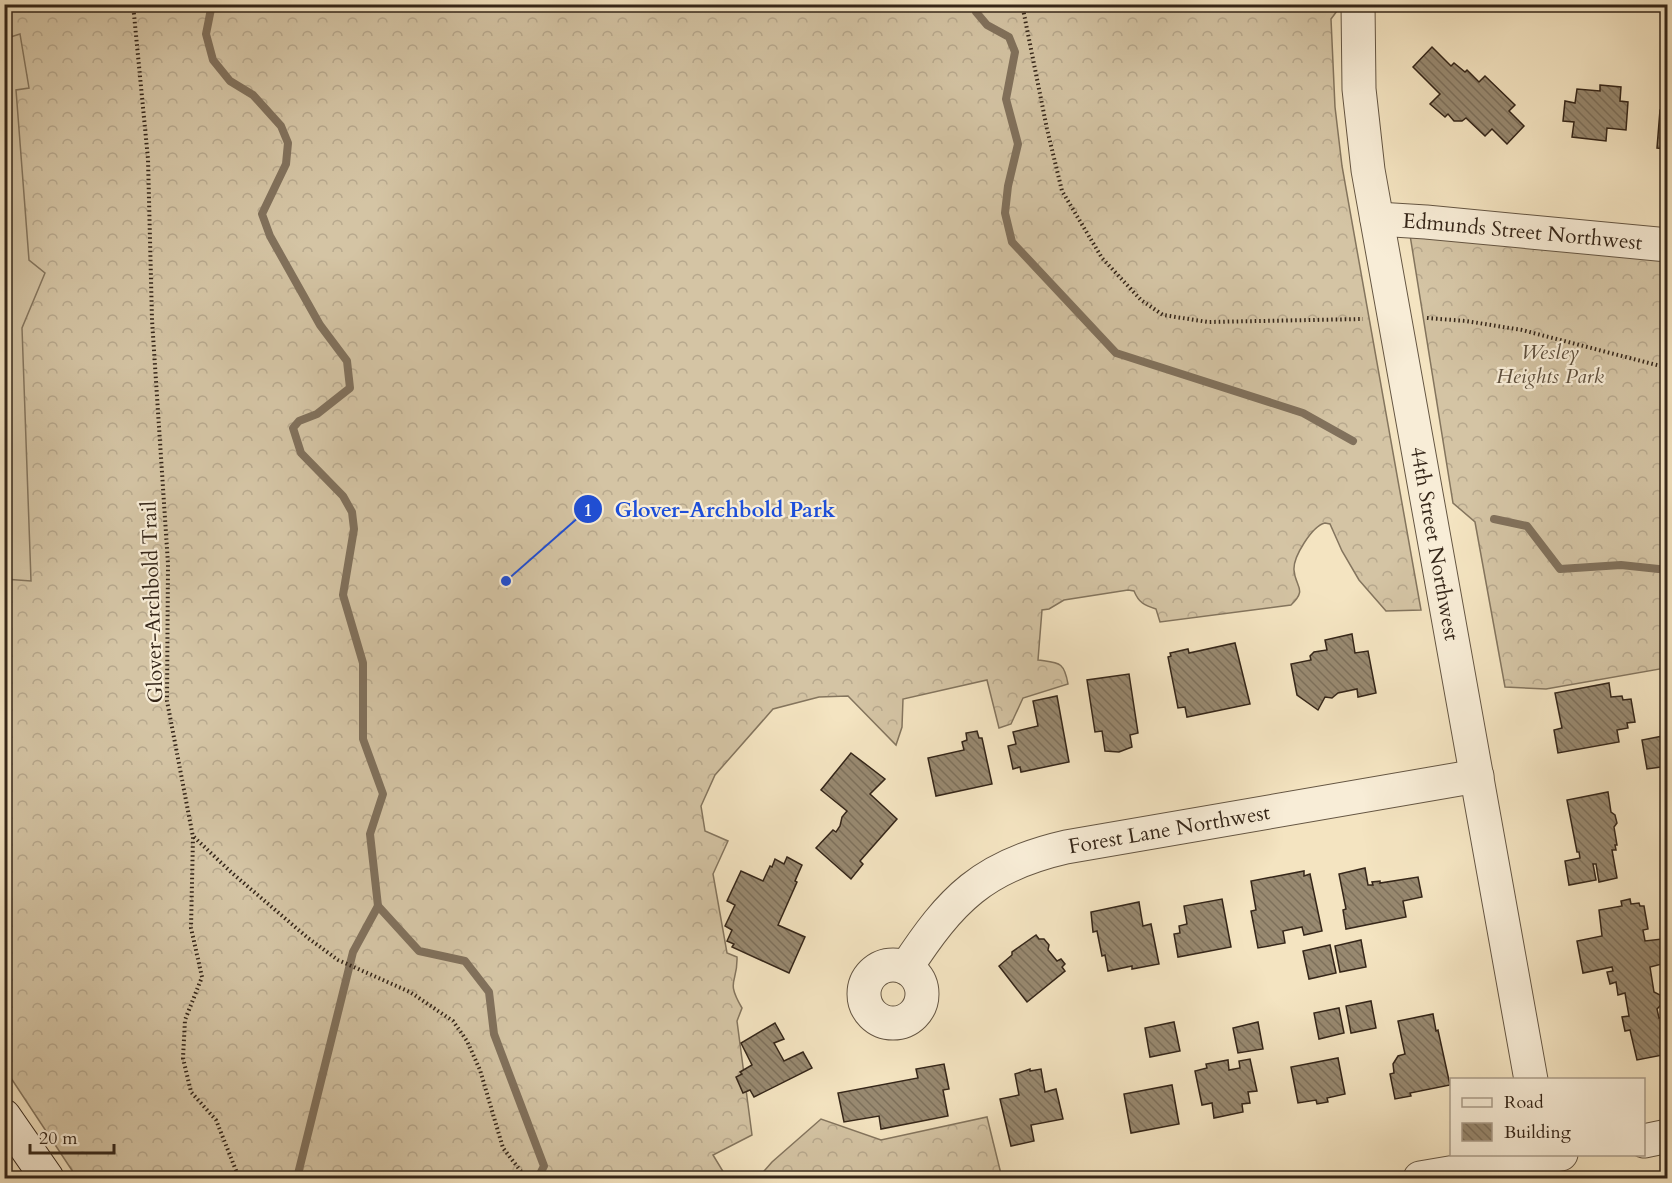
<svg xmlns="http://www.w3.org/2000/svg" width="1672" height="1183" viewBox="0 0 1672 1183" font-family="Cardo,serif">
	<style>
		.forest { fill: url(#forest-crowns); stroke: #84755e; stroke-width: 1.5 }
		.garden { fill: #d4c4a4; stroke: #84755e; stroke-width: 1.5 }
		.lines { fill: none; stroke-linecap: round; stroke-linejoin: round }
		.stream { stroke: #81715c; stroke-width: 8 }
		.building { fill: url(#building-back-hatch); stroke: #352619; stroke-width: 1.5 }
		.street-casing { stroke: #655643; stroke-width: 35 }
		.secondary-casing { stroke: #352619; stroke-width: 35 }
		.path { stroke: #352619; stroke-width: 4; stroke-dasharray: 1.5 3; stroke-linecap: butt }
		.street { stroke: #f8edd7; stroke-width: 33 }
		.secondary { stroke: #f8edd7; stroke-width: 33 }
		.labels { text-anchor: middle; stroke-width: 4.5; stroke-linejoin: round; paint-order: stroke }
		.street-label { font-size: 21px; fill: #352619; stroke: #f8edd7 }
		.park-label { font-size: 21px; font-style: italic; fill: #5d4e3c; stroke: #f8edd7 }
		.leader { fill: none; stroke: #1d4ed8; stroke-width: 2 }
		.callout-dot { fill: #1d4ed8; stroke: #f8edd7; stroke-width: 2 }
		.mark-label { font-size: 18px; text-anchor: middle; font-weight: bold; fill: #fff }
		.callout-label { font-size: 22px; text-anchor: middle; font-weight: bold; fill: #1d4ed8; stroke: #f8edd7; stroke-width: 4.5; stroke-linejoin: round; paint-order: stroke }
	</style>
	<defs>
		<pattern id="forest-crowns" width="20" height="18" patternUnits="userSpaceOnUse" patternTransform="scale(1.5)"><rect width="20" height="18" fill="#d4c4a4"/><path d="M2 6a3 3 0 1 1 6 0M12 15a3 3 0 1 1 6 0" fill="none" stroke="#b7a88d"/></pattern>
		<pattern id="building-back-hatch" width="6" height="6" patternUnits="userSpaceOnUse" patternTransform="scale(1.5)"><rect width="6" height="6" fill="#988970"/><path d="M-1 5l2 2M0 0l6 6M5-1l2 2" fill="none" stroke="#7d705b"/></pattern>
	</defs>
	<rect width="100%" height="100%" fill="#f4e4c1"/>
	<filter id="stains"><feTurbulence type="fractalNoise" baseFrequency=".00333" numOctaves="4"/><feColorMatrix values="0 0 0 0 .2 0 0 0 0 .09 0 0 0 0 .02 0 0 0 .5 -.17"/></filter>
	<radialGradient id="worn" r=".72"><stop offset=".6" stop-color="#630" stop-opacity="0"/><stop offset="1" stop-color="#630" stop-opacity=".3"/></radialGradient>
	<!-- forest -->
	<g class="forest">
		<path d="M4,5H1337V11L1331,19L1335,107L1342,166L1421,610L1386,611L1359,580L1342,551L1330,524L1325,523C1312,526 1293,557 1294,570C1295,587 1308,589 1291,605L1160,622L1156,609C1144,605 1139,603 1134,591L1128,590L1064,600L1049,609L1042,610L1038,660C1059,663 1064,661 1068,684L1023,698L1011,724L999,728L987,680L903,699L902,727L896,745L848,696L819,697L773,709L715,775L701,806L705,831L728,841L713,874L727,953L737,957C738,984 725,979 742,1008L737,1021L752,1135L713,1155L727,1178H77L5,1069Z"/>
		<polygon points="1410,235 1667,257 1667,678 1665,668 1546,689 1505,687 1475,522 1453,503"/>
		<polygon points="987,1117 1002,1178 758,1178 772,1162 821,1119 881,1140"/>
	</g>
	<!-- garden -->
	<polygon class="garden" points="20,34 29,88 16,90 29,260 45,273 22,328 31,581 4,579 4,39"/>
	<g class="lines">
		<!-- stream -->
		<g class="stream">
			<polyline points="212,4 206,34 213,60 230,81 253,95 281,126 288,143 286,164 262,214 270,236 320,325 347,361 350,388 317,414 299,421 293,428 301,453 343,496 352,512 354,529 343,595 363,663 363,739 383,794 370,834 378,906 353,952 297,1178"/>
			<polyline points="976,4 976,12 987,25 1009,37 1015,52 1006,99 1018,144 1008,186 1005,213 1012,242 1116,353 1303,413 1353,441"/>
			<polyline points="1494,519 1527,526 1560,569 1621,565 1668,570"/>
			<polyline points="378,906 419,951 465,961 489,992 494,1034 544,1166 538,1178"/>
		</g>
	</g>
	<!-- building -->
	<g class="building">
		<polygon points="1432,47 1451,66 1454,63 1465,72 1467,70 1479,82 1485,76 1515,105 1509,111 1524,126 1507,144 1492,129 1485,136 1466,118 1462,121 1454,121 1448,114 1445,117 1430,104 1440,94 1413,67"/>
		<polygon points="1600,85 1621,87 1620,101 1628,102 1626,130 1607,128 1606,141 1572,137 1574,122 1563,121 1565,101 1575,103 1577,89 1600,91"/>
		<polygon points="1660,110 1668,111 1668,149 1657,148"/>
		<polygon points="1352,634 1355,653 1368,651 1376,693 1358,697 1357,689 1338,693 1332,698 1325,697 1318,710 1297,695 1291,664 1311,660 1310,656 1314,652 1327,650 1325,640"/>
		<polygon points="1235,643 1250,704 1187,717 1185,707 1178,708 1168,657 1171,656 1170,653 1188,649 1189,653"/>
		<polygon points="1129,674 1138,733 1130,735 1132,747 1119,752 1105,751 1102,731 1095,732 1087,680"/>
		<polygon points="1609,683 1611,697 1622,696 1623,700 1631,699 1635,722 1627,723 1628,728 1617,730 1619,742 1558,753 1554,730 1562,728 1555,693"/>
		<polygon points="1057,696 1069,762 1021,772 1020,767 1013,769 1008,746 1016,744 1013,732 1038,726 1033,701"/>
		<polygon points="977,731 979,738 982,738 992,784 936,796 928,758 964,750 962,742 967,740 966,733"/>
		<polygon points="1668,735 1668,766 1647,769 1642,740"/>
		<polygon points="851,753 885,779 870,794 897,819 860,861 863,864 851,879 816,848 833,830 836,832 840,826 842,817 847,811 821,790"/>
		<polygon points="1608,792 1611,812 1615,815 1617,823 1614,827 1617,845 1615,845 1616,850 1612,850 1617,878 1599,882 1596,864 1593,864 1596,880 1569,885 1565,861 1580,858 1579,852 1577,852 1567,800"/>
		<polygon points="787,857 802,865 795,881 797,882 778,925 805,937 789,973 732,947 734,944 727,941 732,930 725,926 735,905 727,901 741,871 763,881 770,866 772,867 775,859 784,864"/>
		<polygon points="1365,868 1368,885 1373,885 1372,882 1380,881 1380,883 1418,877 1422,897 1403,901 1406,917 1346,929 1343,910 1346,909 1339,874"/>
		<polygon points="1304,871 1304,876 1310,874 1322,931 1304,935 1302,927 1283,931 1285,943 1258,948 1251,911 1256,910 1251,881"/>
		<polygon points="1222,899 1231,947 1178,957 1174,934 1180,933 1179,926 1187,924 1184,906"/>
		<polygon points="1630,899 1631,904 1639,903 1640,906 1644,906 1648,929 1643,930 1645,941 1662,939 1666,963 1650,967 1654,992 1660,995 1662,1004 1657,1009 1659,1018 1668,1016 1668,1034 1666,1034 1668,1054 1637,1060 1630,1030 1625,1031 1622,1017 1629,1016 1625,993 1618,995 1616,982 1610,984 1607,972 1613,971 1612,967 1583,973 1577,941 1602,936 1599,910 1622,906 1621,901"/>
		<polygon points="1139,902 1143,926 1151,924 1159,964 1132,969 1132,966 1108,971 1105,955 1102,956 1097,931 1093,932 1091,912"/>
		<polygon points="1036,935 1039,939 1044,939 1049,945 1048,950 1057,961 1061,959 1065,964 1062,967 1065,971 1027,1002 999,966 1012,955 1012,952"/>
		<polygon points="1361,940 1366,967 1340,972 1335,946"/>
		<polygon points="1330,945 1336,973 1309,979 1303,951"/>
		<polygon points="1371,1001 1376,1028 1351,1033 1346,1006"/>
		<polygon points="1339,1008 1344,1033 1319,1039 1314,1013"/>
		<polygon points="1433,1014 1436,1031 1438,1030 1450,1085 1410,1093 1411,1096 1395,1099 1390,1074 1394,1073 1393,1064 1398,1056 1405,1054 1398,1021"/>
		<polygon points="1174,1022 1180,1051 1150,1057 1145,1028"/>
		<polygon points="1258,1022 1263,1049 1238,1053 1233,1028"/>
		<polygon points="775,1023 784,1039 774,1043 784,1061 803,1052 812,1068 754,1097 750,1090 743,1093 736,1077 742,1074 740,1072 752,1065 741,1043"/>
		<polygon points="1338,1058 1345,1094 1327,1098 1328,1102 1317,1104 1316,1100 1298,1103 1291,1067"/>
		<polygon points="1250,1059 1257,1091 1248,1092 1250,1103 1242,1104 1243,1112 1214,1118 1212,1103 1202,1105 1195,1071 1207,1068 1206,1064 1228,1060 1229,1070 1240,1068 1239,1061"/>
		<polygon points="944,1064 949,1089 943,1090 948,1116 881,1129 879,1116 844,1122 838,1093 918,1078 916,1069"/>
		<polygon points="1030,1069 1030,1071 1041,1069 1045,1092 1056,1089 1063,1119 1031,1125 1034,1141 1011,1146 1000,1099 1019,1095 1015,1074"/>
		<polygon points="1172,1085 1179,1124 1131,1133 1124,1094"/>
	</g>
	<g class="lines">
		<defs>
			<g id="street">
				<path id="s1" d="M1358,4L1359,89L1368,170L1531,1080"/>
				<path id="s2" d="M1377,219L1426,222L1668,245"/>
				<circle cx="893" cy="994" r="29"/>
				<path id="s3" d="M906,968C951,899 983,866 1066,847L1477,776"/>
				<polyline points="1644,1141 1668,1136"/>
				<polyline points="1420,1178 1561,1154"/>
			</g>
			<polyline id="secondary" points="4,1116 47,1178"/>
		</defs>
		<!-- street casing -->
		<use href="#street" class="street-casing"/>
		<!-- secondary casing -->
		<use href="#secondary" class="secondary-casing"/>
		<!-- path -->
		<g class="path">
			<polyline points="133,4 148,159 152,320 168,564 167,701 193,837 191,928 202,977 185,1020 183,1058 191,1092 216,1120 239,1178"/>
			<polyline points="1022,4 1047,129 1062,191 1102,258 1141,300 1163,315 1208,322 1363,319"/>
			<polyline points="1427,318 1466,321 1522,330 1668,368"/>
			<polyline points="194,837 232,873 308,938 338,960 410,992 453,1021 467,1041 480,1070 503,1148 526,1178"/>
		</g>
		<!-- street -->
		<use href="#street" class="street"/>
		<!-- secondary -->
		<use href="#secondary" class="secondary"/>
	</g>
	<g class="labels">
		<!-- street labels -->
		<g class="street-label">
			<text dy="7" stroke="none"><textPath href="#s2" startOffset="146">Edmunds Street Northwest</textPath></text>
			<text dy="7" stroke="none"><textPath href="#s1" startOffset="546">44th Street Northwest</textPath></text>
			<text transform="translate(152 602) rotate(-92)" y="7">Glover-Archbold Trail</text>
			<text dy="7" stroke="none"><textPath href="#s3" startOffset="312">Forest Lane Northwest</textPath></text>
		</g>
		<!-- park labels -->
		<g class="park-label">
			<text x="1550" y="359">Wesley<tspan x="1550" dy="24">Heights Park</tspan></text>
		</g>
	</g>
	<!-- callouts -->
	<path class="leader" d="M506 581L588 509"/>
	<g class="callout-dot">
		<circle cx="506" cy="581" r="6"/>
		<circle cx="588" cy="509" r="15"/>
	</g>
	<g class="mark-label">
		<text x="588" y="516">1</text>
	</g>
	<g class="callout-label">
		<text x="725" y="517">Glover-Archbold Park</text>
	</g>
	<!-- margin -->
	<rect width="1672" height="1183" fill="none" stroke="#f4e4c1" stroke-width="24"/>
	<rect x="6" y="6" width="1660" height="1171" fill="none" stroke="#352619" stroke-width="3"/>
	<rect x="12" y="12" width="1648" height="1159" fill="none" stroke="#352619" stroke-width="1.5"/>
	<!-- legend -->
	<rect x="1450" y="1078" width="195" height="78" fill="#f8edd7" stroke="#aa9d8b" stroke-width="1.5"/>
	<rect x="1462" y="1098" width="30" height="9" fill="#f8edd7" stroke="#aa9d8b" stroke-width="1.5"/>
	<text x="1504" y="1108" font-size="18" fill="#352619">Road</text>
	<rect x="1462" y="1123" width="30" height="18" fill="url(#building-back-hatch)" stroke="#aa9d8b" stroke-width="1.5"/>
	<text x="1504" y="1138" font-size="18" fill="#352619">Building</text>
	<!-- scale -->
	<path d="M30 1144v9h84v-9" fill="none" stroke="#352619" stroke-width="3"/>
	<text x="39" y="1144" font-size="18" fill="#352619" stroke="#f8edd7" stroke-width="4.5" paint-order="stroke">20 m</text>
	<rect width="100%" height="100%" filter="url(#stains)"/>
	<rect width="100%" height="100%" fill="url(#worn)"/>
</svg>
